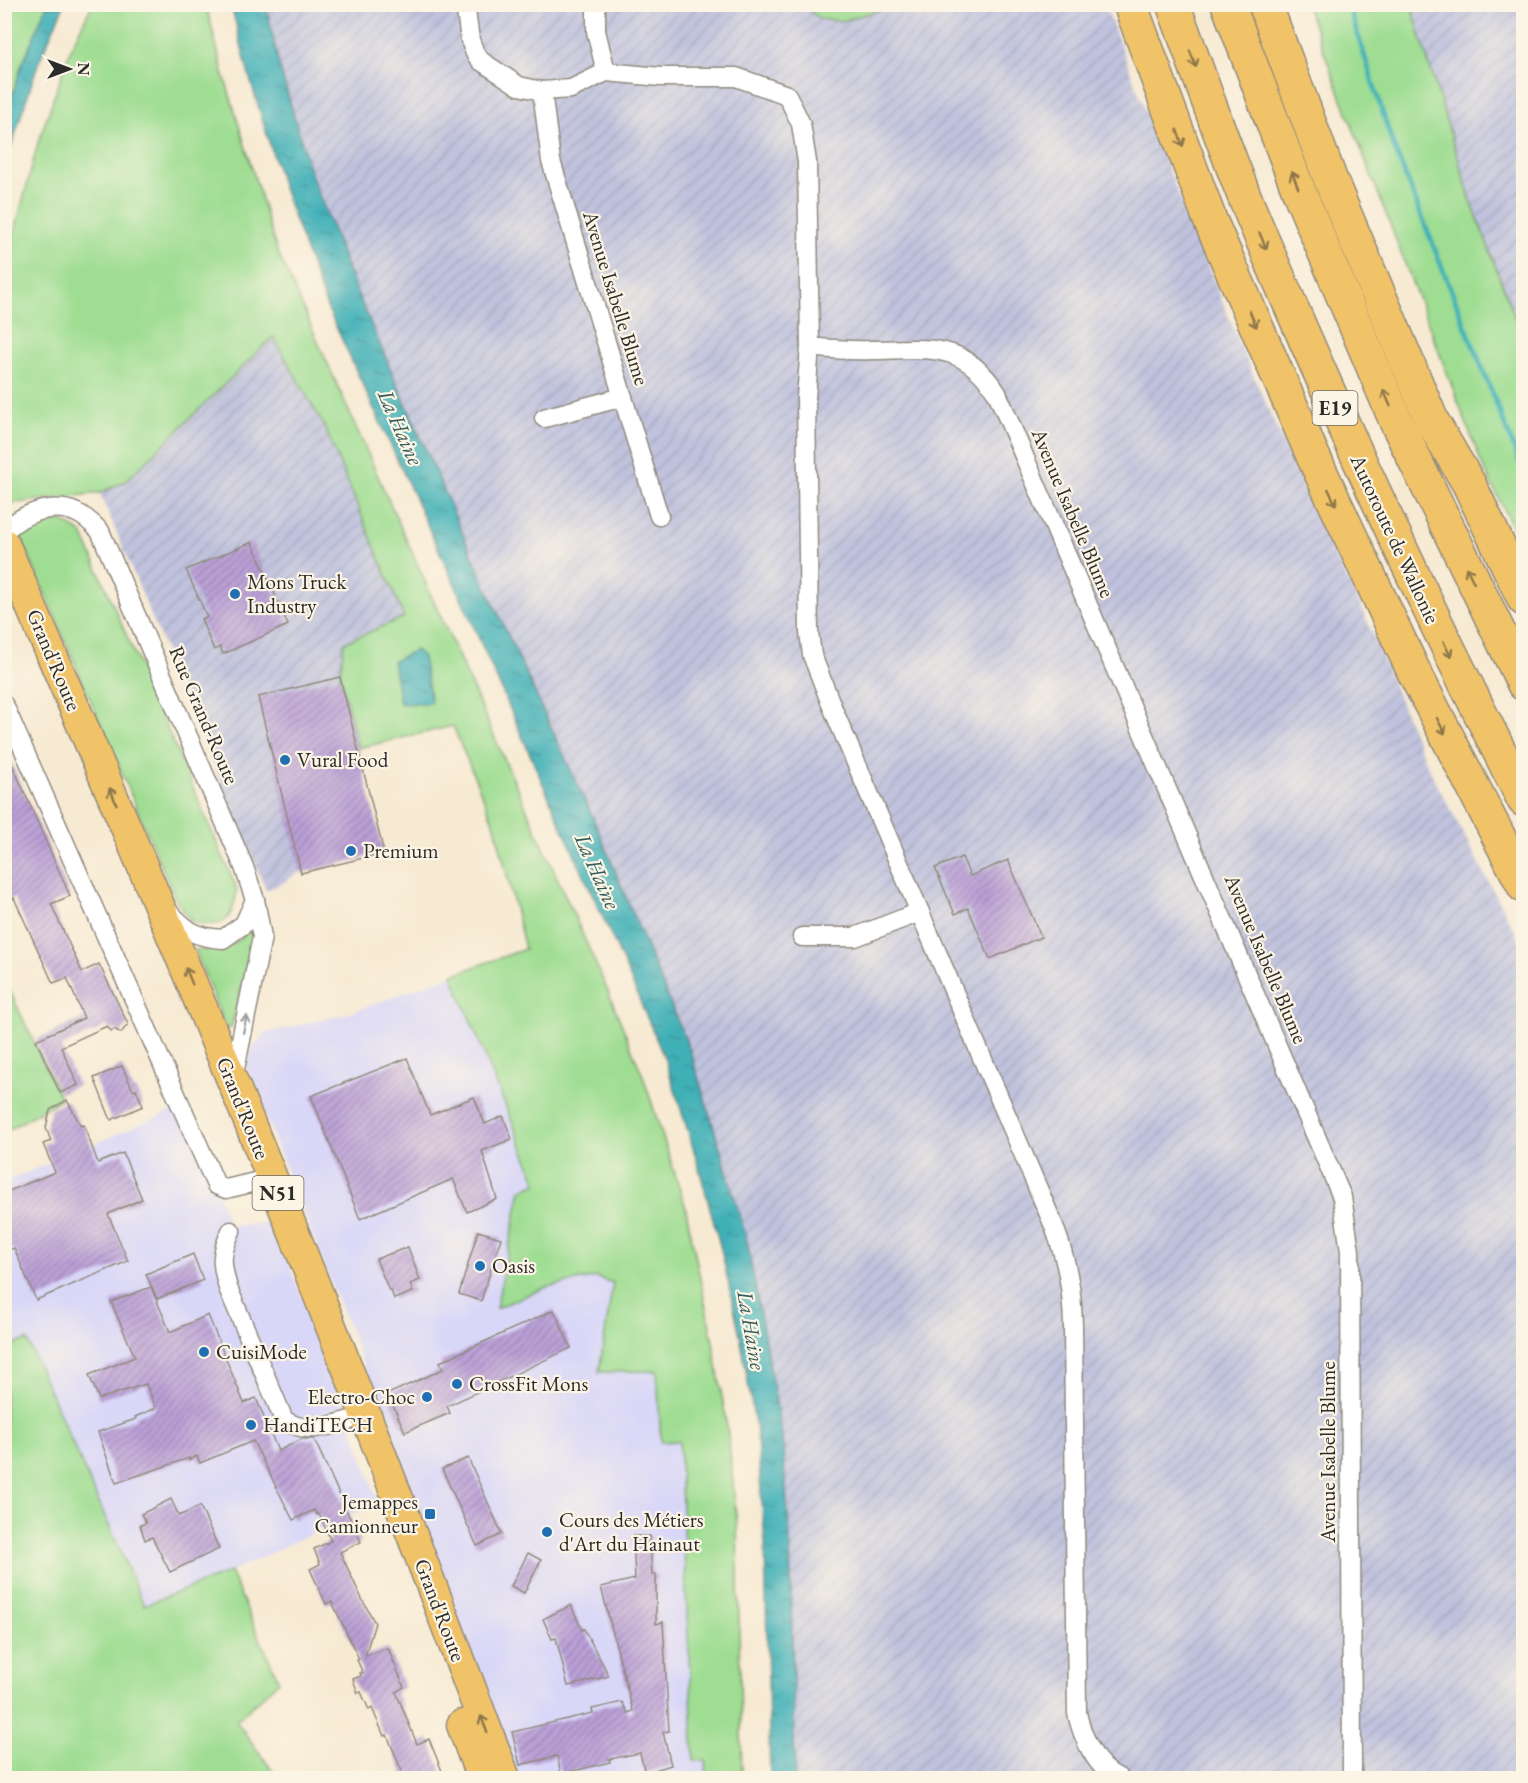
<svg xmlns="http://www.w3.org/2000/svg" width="1528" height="1783" viewBox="0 0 1528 1783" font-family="'EB Garamond',serif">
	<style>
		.built { fill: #d9d7f8 }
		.industrial { fill: url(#industrial-furrows) }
		.grass { fill: #9edd92; stroke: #64845e; stroke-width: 1.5 }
		.water { fill: url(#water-ripples); stroke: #366e71; stroke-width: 1.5 }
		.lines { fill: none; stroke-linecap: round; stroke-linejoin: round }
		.stream { stroke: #40b0b7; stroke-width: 5 }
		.building { fill: url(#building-hatch) }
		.minor-casing { stroke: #918a7f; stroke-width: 21 }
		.primary-casing { stroke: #918a7f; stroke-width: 33 }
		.motorway-casing { stroke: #918a7f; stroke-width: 36 }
		.minor { stroke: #fff; stroke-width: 18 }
		.primary { stroke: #f1c369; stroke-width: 30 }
		.motorway { stroke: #f1c369; stroke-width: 33 }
		.oneway { stroke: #8e774a }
		.oneway2 { stroke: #a0a0a0 }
		.poi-dot { fill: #1f6fb2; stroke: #fcf5e5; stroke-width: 2 }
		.labels { text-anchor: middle; stroke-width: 4.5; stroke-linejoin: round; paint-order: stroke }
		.shield { fill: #fcf5e5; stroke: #6a6863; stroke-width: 1.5 }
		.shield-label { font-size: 20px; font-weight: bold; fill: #2b2b2b }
		.street-label { font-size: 21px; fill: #2b2b2b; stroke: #fcf5e5 }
		.poi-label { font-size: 21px; fill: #2b2b2b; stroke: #fcf5e5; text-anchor: start }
		.water-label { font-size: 22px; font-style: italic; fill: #325a5c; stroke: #fcf5e5 }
	</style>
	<defs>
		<pattern id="industrial-furrows" width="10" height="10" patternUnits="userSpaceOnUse" patternTransform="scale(1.5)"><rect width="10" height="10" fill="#c0c2dd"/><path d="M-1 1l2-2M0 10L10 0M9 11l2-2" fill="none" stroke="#a5a7be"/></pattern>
		<pattern id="water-ripples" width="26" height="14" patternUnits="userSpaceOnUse" patternTransform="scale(1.5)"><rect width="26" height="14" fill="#40b0b7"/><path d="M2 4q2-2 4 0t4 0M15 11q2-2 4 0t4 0" fill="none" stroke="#368f95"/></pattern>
		<pattern id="building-hatch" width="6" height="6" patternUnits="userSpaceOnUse" patternTransform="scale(1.5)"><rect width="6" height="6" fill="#bba0d7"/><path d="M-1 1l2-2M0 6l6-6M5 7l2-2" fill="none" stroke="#9883af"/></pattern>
	</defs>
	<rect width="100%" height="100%" fill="#fcf5e5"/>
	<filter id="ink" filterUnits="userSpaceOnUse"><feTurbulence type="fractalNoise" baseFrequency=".0167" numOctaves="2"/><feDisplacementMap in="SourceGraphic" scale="12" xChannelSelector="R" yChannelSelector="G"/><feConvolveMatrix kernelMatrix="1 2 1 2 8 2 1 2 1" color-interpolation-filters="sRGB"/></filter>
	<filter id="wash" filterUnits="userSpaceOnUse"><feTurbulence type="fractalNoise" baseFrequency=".008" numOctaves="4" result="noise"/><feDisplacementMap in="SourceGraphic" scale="24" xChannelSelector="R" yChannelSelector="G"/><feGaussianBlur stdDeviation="1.35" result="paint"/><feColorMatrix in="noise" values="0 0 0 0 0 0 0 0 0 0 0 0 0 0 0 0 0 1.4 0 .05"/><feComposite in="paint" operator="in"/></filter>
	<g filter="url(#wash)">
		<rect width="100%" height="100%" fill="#f7ead3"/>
		<!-- built -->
		<g class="built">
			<polygon points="452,975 537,1184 497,1307 547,1287 596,1277 613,1282 599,1372 657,1371 661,1442 679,1441 694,1761 706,1761 707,1778 505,1778 388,1471 403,1465 245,1064 253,1047 266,1033 347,1014"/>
			<polygon points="183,1106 216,1185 229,1226 272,1222 350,1420 378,1502 230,1572 144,1606 27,1340 5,1348 5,1182"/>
		</g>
		<!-- industrial -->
		<g class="industrial">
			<polygon points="266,5 1105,5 1169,172 1246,359 1315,514 1363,611 1425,761 1523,947 1523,1778 795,1778 790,1543 782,1436 747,1241 720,1148 690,1051 594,820 491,598 356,290 311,174 279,65"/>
			<polygon points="1306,5 1523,5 1523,549 1481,462"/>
			<polygon points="273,336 324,426 404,618 344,643 340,676 382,851 301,870 283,883 266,890 100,493 126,481"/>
		</g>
		<!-- grass -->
		<g class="grass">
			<polygon points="4,5 47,5 21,67 5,119"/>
			<polygon points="92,5 206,5 223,72 276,248 606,987 643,1076 685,1205 713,1342 728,1433 737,1524 742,1778 707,1778 706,1761 694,1761 679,1441 661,1442 657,1371 599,1372 613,1283 596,1277 547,1287 496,1308 521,1190 537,1183 452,975 525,949 495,826 453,726 358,748 340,676 344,643 404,617 324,426 273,337 126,481 100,493 7,504 4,499 5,268 38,143 72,45"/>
			<polygon points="803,5 897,5 842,21 820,19"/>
			<polygon points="1306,5 1411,5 1470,198 1523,340 1523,549 1481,462"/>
			<path d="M62,521L82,533L237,889C232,922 225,930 191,921L175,898L20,535L34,524Z"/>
			<path d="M253,926V943L231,1028L226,1029L195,950C222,950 235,948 253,926Z"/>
			<polygon points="5,981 61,1099 5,1132 4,1132"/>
			<polygon points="27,1340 144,1605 230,1572 279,1681 236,1721 278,1778 5,1778 5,1348"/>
		</g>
		<!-- water -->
		<g class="water">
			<polygon points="47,5 64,5 38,64 5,166 5,119 21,67"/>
			<polygon points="231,5 266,5 279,65 311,174 356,290 491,598 594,820 690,1051 720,1148 747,1241 782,1436 790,1543 795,1778 770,1778 765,1544 757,1436 740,1335 721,1249 696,1157 666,1062 625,966 565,834 466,609 326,305 283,188 248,72"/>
			<polygon points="416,650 423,657 431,701 429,703 400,704 393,661"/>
		</g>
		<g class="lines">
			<!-- stream -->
			<polyline class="stream" points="1348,4 1392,142 1524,473"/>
		</g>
		<g id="blocks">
			<!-- building -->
			<g class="building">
				<polygon points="252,542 288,625 223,654 220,647 214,650 206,631 201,619 207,617 186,570"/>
				<polygon points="340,677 384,853 301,873 258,697"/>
				<polygon points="4,746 70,896 51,904 82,972 99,964 128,1024 121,1033 114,1029 111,1031 107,1026 61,1047 78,1085 60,1093 36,1040 84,1018 67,978 53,983 14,898 8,901 4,893"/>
				<polygon points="962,857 970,876 1008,860 1041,937 990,959 968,908 955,914 935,868"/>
				<polygon points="407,1058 430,1115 474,1097 485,1124 503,1116 512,1139 482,1151 497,1199 467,1212 453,1179 360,1219 311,1096"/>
				<polygon points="122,1066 133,1090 136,1089 143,1106 111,1120 94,1078"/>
				<polygon points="67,1100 81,1126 84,1125 98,1163 123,1153 142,1199 108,1214 128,1261 36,1300 14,1248 4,1252 4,1193 55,1172 43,1144 51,1141 46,1128 50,1110"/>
				<polygon points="478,1231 501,1238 481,1301 459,1294"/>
				<polygon points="408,1247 420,1280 410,1284 413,1292 394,1299 391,1290 389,1291 376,1259"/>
				<polygon points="193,1254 203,1280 157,1299 146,1274"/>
				<polygon points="151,1287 170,1332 208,1315 244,1403 256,1398 278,1451 302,1439 314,1439 361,1542 340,1552 362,1599 375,1623 365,1656 388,1648 404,1687 396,1692 417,1744 429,1739 442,1771 424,1779 405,1779 387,1735 384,1736 372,1708 369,1710 361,1692 358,1693 353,1679 361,1676 360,1673 363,1673 357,1660 359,1659 332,1602 326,1604 310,1569 320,1564 314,1549 331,1541 319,1514 317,1515 314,1510 293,1520 253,1441 200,1463 197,1456 189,1460 189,1458 116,1483 98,1432 136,1419 135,1417 156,1408 146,1384 99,1399 89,1375 135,1357 111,1302"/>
				<polygon points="554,1310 571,1348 447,1406 450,1413 405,1432 388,1394 443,1369 440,1362"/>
				<polygon points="468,1458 502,1534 477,1546 442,1469"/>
				<polygon points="171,1499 179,1516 200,1506 219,1549 170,1572 152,1537 145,1540 140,1525 146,1523 141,1514"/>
				<polygon points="633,1536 650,1536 652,1575 656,1574 656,1624 663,1622 669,1731 663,1732 671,1765 645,1773 640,1753 609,1759 610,1762 561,1774 557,1756 520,1765 512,1732 593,1713 592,1709 622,1702 628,1713 633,1711 601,1587 635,1579"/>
				<polygon points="528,1553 541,1560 524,1593 511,1586"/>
				<polygon points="571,1605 582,1630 584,1629 609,1676 568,1686 556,1638 552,1639 543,1619"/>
			</g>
		</g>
	</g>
	<g filter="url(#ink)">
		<use href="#blocks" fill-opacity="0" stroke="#918a7f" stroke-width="1.5"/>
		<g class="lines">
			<defs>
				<g id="minor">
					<path d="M465,4L470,40L475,53L481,61L519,86L542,91L571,89L606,72L661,77H736L787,95L801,124L807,162L810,347C830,349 850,351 870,350C926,350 962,339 997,393L1342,1197L1350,1251L1352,1778"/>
					<polyline points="596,4 596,31 606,72"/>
					<polyline points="542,91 551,161 659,516"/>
					<path d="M810,347L806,397L809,632L812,655L833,709L1054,1226C1067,1262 1072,1287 1073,1325L1077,1713C1082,1736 1095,1768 1119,1778"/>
					<polyline points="544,418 623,397"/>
					<path d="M4,533C20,513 54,502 77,513C86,517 93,524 100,531L244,867L255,900L262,937L233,1079"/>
					<polyline points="4,705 216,1185 226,1189 255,1182"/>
					<path d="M169,912C188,932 195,937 223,939L244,924L255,900"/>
					<polyline points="802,937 855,937 920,912"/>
					<path d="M231,1231C220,1255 221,1263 228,1288L284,1420C305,1434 327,1427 350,1420"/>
				</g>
				<g id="primary">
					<path d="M4,544C81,723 159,901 232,1080C327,1311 416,1545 505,1778"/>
					<polyline points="462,1725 482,1778"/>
				</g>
				<g id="motorway">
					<polyline points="1130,4 1210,220 1313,456 1415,674 1524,886"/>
					<path d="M1173,4C1198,72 1222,141 1249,208C1333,409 1425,606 1524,800"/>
					<polyline points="1228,4 1300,194 1396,421 1524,684"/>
					<polyline points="1265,4 1331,181 1432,421 1469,484 1524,599"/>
				</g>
			</defs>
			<!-- minor casing -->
			<use href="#minor" class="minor-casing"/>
			<!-- primary casing -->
			<use href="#primary" class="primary-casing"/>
			<!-- motorway casing -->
			<use href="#motorway" class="motorway-casing"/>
			<!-- minor -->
			<use href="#minor" class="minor"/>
			<!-- primary -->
			<use href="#primary" class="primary"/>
			<!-- motorway -->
			<use href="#motorway" class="motorway"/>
		</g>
		<!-- one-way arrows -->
		<defs><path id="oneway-shaft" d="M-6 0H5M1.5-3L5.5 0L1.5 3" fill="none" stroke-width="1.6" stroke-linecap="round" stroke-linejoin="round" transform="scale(1.5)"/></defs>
		<g class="oneway">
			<use href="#oneway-shaft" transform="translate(1193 59) rotate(69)"/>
			<use href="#oneway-shaft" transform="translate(1180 138) rotate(70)"/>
			<use href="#oneway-shaft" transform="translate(1295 180) rotate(-111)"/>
			<use href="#oneway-shaft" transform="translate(1263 241) rotate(67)"/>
			<use href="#oneway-shaft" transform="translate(1253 319) rotate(67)"/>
			<use href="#oneway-shaft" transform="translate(1387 398) rotate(-113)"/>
			<use href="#oneway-shaft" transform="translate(1332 497) rotate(65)"/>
			<use href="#oneway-shaft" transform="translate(1470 575) rotate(-116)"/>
			<use href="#oneway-shaft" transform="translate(1447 649) rotate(65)"/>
			<use href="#oneway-shaft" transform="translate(1441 726) rotate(63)"/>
			<use href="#oneway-shaft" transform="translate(113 796) rotate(-113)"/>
			<use href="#oneway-shaft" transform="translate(189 976) rotate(-112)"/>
			<use href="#oneway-shaft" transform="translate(484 1724) rotate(-111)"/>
		</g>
		<use class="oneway2" href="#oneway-shaft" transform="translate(245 1024) rotate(-78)"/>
	</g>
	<!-- markers -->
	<g class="poi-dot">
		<circle cx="235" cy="594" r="6"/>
		<circle cx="285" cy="760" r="6"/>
		<circle cx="351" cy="851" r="6"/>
		<circle cx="480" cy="1266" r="6"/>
		<circle cx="204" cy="1352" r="6"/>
		<circle cx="457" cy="1384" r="6"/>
		<circle cx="427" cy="1397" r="6"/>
		<circle cx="251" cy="1425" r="6"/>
		<rect x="424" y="1508" width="12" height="12" rx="3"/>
		<circle cx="547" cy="1532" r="6"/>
	</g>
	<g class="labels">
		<!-- shield labels -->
		<g class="shield">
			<rect x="1312.5" y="391" width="45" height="34" rx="4.5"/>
			<rect x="252.5" y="1176" width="51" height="34" rx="4.5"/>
		</g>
		<g class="shield-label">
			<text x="1335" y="415">E19</text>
			<text x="278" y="1200">N51</text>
		</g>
		<!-- street labels -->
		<g class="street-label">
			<text transform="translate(616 298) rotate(73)" y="7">Avenue Isabelle Blume</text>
			<text transform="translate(1073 513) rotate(67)" y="7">Avenue Isabelle Blume</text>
			<text transform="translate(1395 539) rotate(65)" y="7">Autoroute de Wallonie</text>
			<text transform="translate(54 660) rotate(67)" y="7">Grand'Route</text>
			<text transform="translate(204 715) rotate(67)" y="7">Rue Grand-Route</text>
			<text transform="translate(1266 959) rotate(67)" y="7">Avenue Isabelle Blume</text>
			<text transform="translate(243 1108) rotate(68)" y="7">Grand'Route</text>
			<text transform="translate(1328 1452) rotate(-90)" y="7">Avenue Isabelle Blume</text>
			<text transform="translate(440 1610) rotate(69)" y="7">Grand'Route</text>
		</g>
		<!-- poi labels -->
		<g class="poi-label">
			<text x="247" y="589">Mons Truck<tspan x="247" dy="24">Industry</tspan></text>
			<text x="297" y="767">Vural Food</text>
			<text x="363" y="858">Premium</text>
			<text x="492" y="1273">Oasis</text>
			<text x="216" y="1359">CuisiMode</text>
			<text x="469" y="1391">CrossFit Mons</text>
			<text x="415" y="1404" text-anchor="end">Electro-Choc</text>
			<text x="263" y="1432">HandiTECH</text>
			<text x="418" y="1509" text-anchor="end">Jemappes<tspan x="418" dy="24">Camionneur</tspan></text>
			<text x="559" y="1527">Cours des Métiers<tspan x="559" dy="24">d'Art du Hainaut</tspan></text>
		</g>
		<!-- water labels -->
		<g class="water-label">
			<text transform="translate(401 427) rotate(66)" y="8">La Haine</text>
			<text transform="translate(598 871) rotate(66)" y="8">La Haine</text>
			<text transform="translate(752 1330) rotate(80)" y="8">La Haine</text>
		</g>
	</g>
	<!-- margin -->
	<rect width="1528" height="1783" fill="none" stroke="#fcf5e5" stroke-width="24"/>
	<!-- north arrow -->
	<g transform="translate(69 69) rotate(90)" stroke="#fcf5e5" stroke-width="4.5" paint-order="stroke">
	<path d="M0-4.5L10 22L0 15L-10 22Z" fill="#2b2b2b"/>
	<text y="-9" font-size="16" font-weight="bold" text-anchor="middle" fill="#2b2b2b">N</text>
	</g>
</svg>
